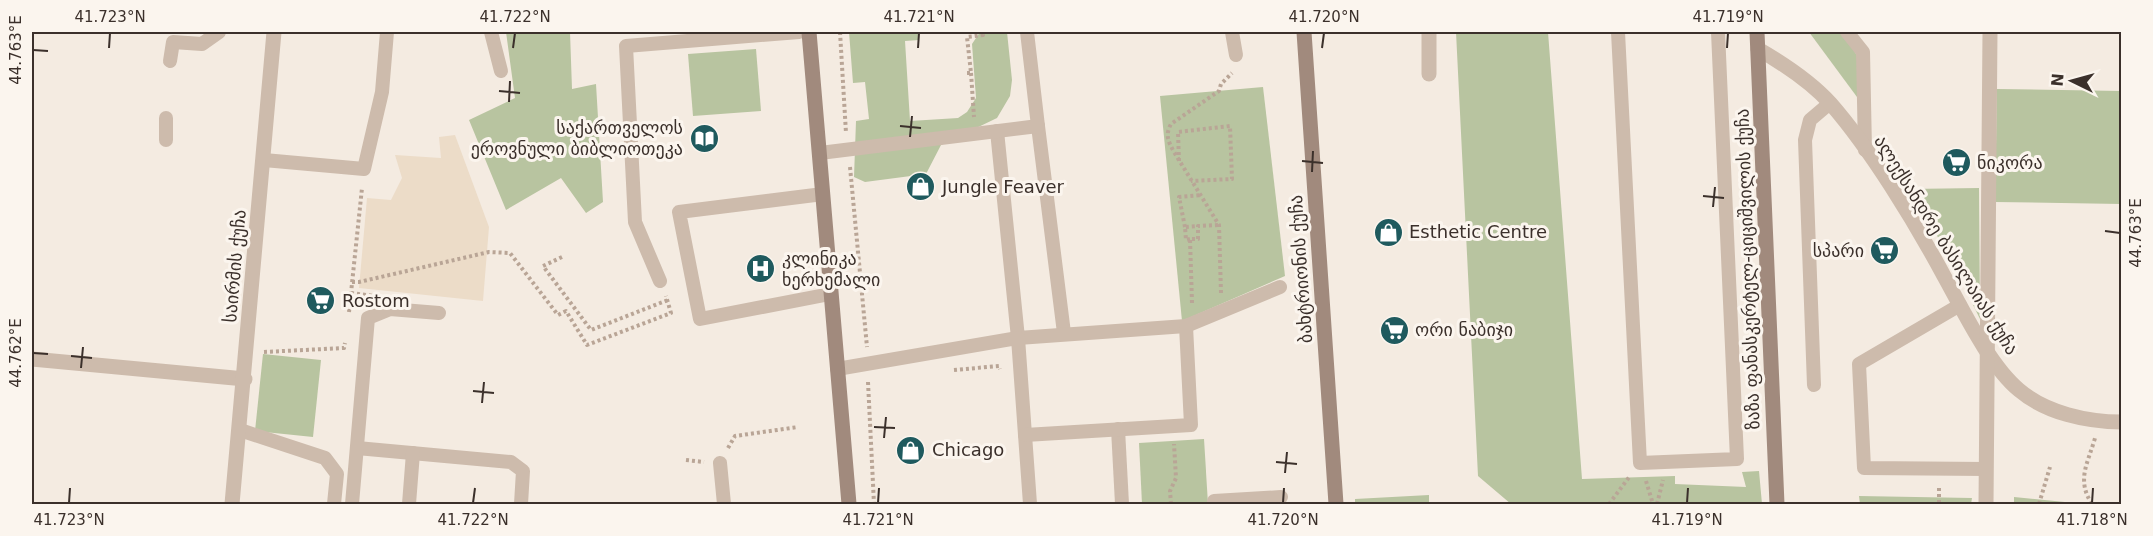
<svg xmlns="http://www.w3.org/2000/svg" width="2153" height="536" viewBox="0 0 2153 536" font-family="'DejaVu Sans','Noto Sans Georgian',sans-serif">
	<style>
		.green { fill: #b8c4a0 }
		.plaza { fill: #ecdcc8 }
		.lines { fill: none; stroke-linecap: round; stroke-linejoin: round }
		.path { stroke: #b9a596; stroke-width: 4; stroke-dasharray: 3 3; stroke-linecap: butt }
		.lane { stroke: #cdbbac; stroke-width: 14 }
		.street { stroke: #cdbbac; stroke-width: 15 }
		.secondary { stroke: #a18a7d; stroke-width: 15 }
		.ticks { fill: none; stroke: #3b302b; stroke-width: 2 }
		.labels { text-anchor: middle; stroke-width: 6; stroke-linejoin: round; paint-order: stroke }
		.poi-label { font-size: 18px; fill: #3b302b; stroke: #fbf5ee; text-anchor: start }
		.street-label { font-size: 18px; fill: #3b302b; stroke: #fbf5ee }
		.neatline { fill: none; stroke: #3b302b; stroke-width: 2 }
		.ticks-label { font-size: 15px; text-anchor: middle; fill: #3b302b }
	</style>
	<rect width="100%" height="100%" fill="#f4ebe1"/>
	<!-- green -->
	<g class="green">
		<polygon points="506,32 570,32 572,89 596,84 603,202 586,213 561,178 506,210 469,120 515,98"/>
		<polygon points="849,32 919,32 919,40 905,41 910,121 958,118 967,112 976,98 972,44 980,32 1007,32 1012,80 1010,96 997,118 941,145 926,174 865,182 854,177 856,121 869,119 865,82 853,83"/>
		<polygon points="1456,32 1548,32 1582,479 1675,476 1675,484 1746,487 1742,472 1759,471 1762,504 1511,504 1478,476"/>
		<polygon points="1809,32 1842,32 1858,57 1857,97"/>
		<polygon points="756,49 761,111 693,116 688,54"/>
		<polygon points="1263,87 1285,276 1182,321 1160,96"/>
		<polygon points="1997,89 2121,91 2121,204 1995,202"/>
		<polygon points="1979,188 1980,319 1948,254 1909,189"/>
		<polygon points="263,354 321,360 313,437 255,431"/>
		<polygon points="1204,439 1208,504 1142,504 1139,443"/>
		<polygon points="1429,495 1429,504 1355,504 1355,499"/>
		<polygon points="1859,496 1972,498 1971,504 1860,504"/>
		<polygon points="2014,497 2085,504 2014,504"/>
	</g>
	<!-- plaza -->
	<polygon class="plaza" points="455,135 489,227 483,301 359,288 367,198 391,200 402,178 395,155 441,158 439,137"/>
	<g class="lines">
		<!-- path -->
		<g class="path">
			<polyline points="840,32 846,133"/>
			<polyline points="967,73 971,73 967,37 983,35 983,32"/>
			<polyline points="971,73 974,117"/>
			<polyline points="1179,161 1178,132 1230,126 1232,179 1191,181"/>
			<polyline points="850,167 867,347"/>
			<polyline points="1185,227 1179,197 1202,195"/>
			<polyline points="1190,239 1186,240 1185,227 1198,226"/>
			<polyline points="562,257 543,266 591,330 668,300"/>
			<polyline points="352,282 359,282 489,252 510,253 558,315 566,311 587,345 671,313 666,296"/>
			<polyline points="351,293 374,296"/>
			<path d="M1221,293L1219,225L1174,152C1168,141 1165,135 1171,124L1219,91L1221,84L1232,73"/>
			<polyline points="1192,303 1190,239 1198,239 1198,226 1219,225"/>
			<polyline points="349,312 362,188"/>
			<polyline points="264,352 344,348 345,343"/>
			<polyline points="954,370 999,366 1000,369"/>
			<polyline points="868,382 874,504"/>
			<polyline points="728,448 735,436 798,427"/>
			<polyline points="686,460 704,462"/>
			<polyline points="1646,481 1653,504"/>
			<polyline points="1939,488 1939,504"/>
			<polyline points="1171,504 1170,491 1176,478 1174,444"/>
			<polyline points="1609,504 1630,476"/>
			<polyline points="1657,504 1663,480"/>
			<polyline points="2039,504 2050,467"/>
			<path d="M2092,504C2076,480 2088,463 2095,438"/>
		</g>
		<!-- lane -->
		<g class="lane">
			<polyline points="491,32 501,71"/>
			<polyline points="1232,32 1236,55"/>
			<polyline points="1618,32 1640,463 1737,459 1718,32"/>
			<polyline points="1847,32 1863,52 1865,150"/>
			<polyline points="170,61 173,42 202,44 219,32"/>
			<polyline points="166,118 166,140"/>
			<polyline points="1038,126 1064,333"/>
			<polyline points="997,131 1018,338 1186,326 1280,287"/>
			<polyline points="820,153 1038,126 1027,32"/>
			<polyline points="264,160 364,169 382,92 387,32"/>
			<polyline points="823,194 679,212 700,319 830,294"/>
			<polyline points="660,281 635,222 626,46 799,32"/>
			<polyline points="1960,305 1859,364 1864,468 1986,469"/>
			<polyline points="837,369 1018,338 1030,504"/>
			<polyline points="1814,385 1805,140 1810,120 1830,103"/>
			<polyline points="1118,429 1122,504"/>
			<polyline points="240,430 325,458 337,474 334,504"/>
			<polyline points="1025,435 1191,425 1186,326"/>
			<polyline points="357,448 511,462 523,471 521,504"/>
			<polyline points="720,463 724,504"/>
			<polyline points="352,504 368,318 390,309 439,313"/>
			<polyline points="409,504 413,453"/>
			<polyline points="1214,504 1214,501 1281,497"/>
		</g>
		<!-- street -->
		<g class="street">
			<polyline points="1429,32 1429,74"/>
			<path d="M1758,49C1784,64 1811,82 1831,104C1871,150 1915,222 1944,276C1963,310 1989,365 2019,390C2046,413 2087,422 2122,422"/>
			<polyline points="32,359 245,379"/>
			<polyline points="232,504 274,32"/>
			<polyline points="1986,504 1990,32"/>
		</g>
		<!-- secondary -->
		<g class="secondary">
			<polyline points="809,32 849,504"/>
			<polyline points="1304,32 1336,504"/>
			<polyline points="1757,32 1777,504"/>
		</g>
	</g>
	<!-- ticks -->
	<path class="ticks" d="M109,48L110,33M513,48L515,33M918,48L919,33M1322,48L1324,33M1727,48L1728,33M33,50L48,51M499,91L520,93M509,102L510,81M900,126L921,128M910,137L912,116M1302,161L1323,163M1312,172L1313,151M1703,196L1724,198M1713,207L1715,187M2105,231L2120,233M33,353L48,354M71,356L92,358M81,368L83,347M473,391L494,393M482,403L484,382M874,427L895,428M884,438L886,417M1276,462L1297,464M1285,473L1287,452M69,503L70,488M473,503L475,488M878,503L879,488M1283,503L1284,488M1687,503L1688,488M2092,503L2093,488"/>
	<!-- icons -->
	<defs>
		<symbol id="library-disc" viewBox="-11 -11 22 22"><circle r="9.5" fill="#1f5a5e" stroke="#fbf5ee"/><path d="M-6-4Q-3-5.5-.7-3.5V5Q-3 3-6 4ZM6-4Q3-5.5 .7-3.5V5Q3 3 6 4Z" fill="#fff"/></symbol>
		<symbol id="supermarket-disc" viewBox="-11 -11 22 22"><circle r="9.5" fill="#1f5a5e" stroke="#fbf5ee"/><path d="M-6-5.5h2.5l.6 2H6L4.5 2H-2.5L-4.4-4H-6ZM-1.5 3.2a1.3 1.3 0 1 0 .1 0ZM3 3.2a1.3 1.3 0 1 0 .1 0Z" fill="#fff"/></symbol>
		<symbol id="shop-disc" viewBox="-11 -11 22 22"><circle r="9.5" fill="#1f5a5e" stroke="#fbf5ee"/><path d="M-5-2.5h2.3a2.7 3.5 0 0 1 5.4 0H5L5.5 6h-11ZM-1.5-2.5h3a1.5 2.3 0 0 0-3 0Z" fill="#fff"/></symbol>
		<symbol id="hospital-disc" viewBox="-11 -11 22 22"><circle r="9.5" fill="#1f5a5e" stroke="#fbf5ee"/><path d="M-5-5h3v3.5h4V-5h3V5h-3V1.5h-4V5h-3Z" fill="#fff"/></symbol>
	</defs>
	<g fill-rule="evenodd">
		<use href="#library-disc" x="688" y="122" width="33" height="33"/>
		<use href="#supermarket-disc" x="1940" y="146" width="33" height="33"/>
		<use href="#shop-disc" x="904" y="170" width="33" height="33"/>
		<use href="#shop-disc" x="1372" y="216" width="33" height="33"/>
		<use href="#supermarket-disc" x="1868" y="234" width="33" height="33"/>
		<use href="#hospital-disc" x="744" y="252" width="33" height="33"/>
		<use href="#supermarket-disc" x="304" y="284" width="33" height="33"/>
		<use href="#supermarket-disc" x="1378" y="314" width="33" height="33"/>
		<use href="#shop-disc" x="894" y="434" width="33" height="33"/>
	</g>
	<g class="labels">
		<!-- poi labels -->
		<g class="poi-label">
			<text x="683" y="134" text-anchor="end">საქართველოს<tspan x="683" dy="21">ეროვნული ბიბლიოთეკა</tspan></text>
			<text x="1977" y="169">ნიკორა</text>
			<text x="942" y="193">Jungle Feaver</text>
			<text x="1409" y="238">Esthetic Centre</text>
			<text x="1864" y="257" text-anchor="end">სპარი</text>
			<text x="782" y="265">კლინიკა<tspan x="782" dy="21">ხერხემალი</tspan></text>
			<text x="342" y="307">Rostom</text>
			<text x="1415" y="336">ორი ნაბიჯი</text>
			<text x="932" y="456">Chicago</text>
		</g>
		<!-- street labels -->
		<g class="street-label">
			<text transform="translate(1946 245) rotate(58)" y="6">ალექსანდრე ბასილაიას ქუჩა</text>
			<text transform="translate(235 266) rotate(-85)" y="6">საირმის ქუჩა</text>
			<text transform="translate(1301 269) rotate(-94)" y="6">ბახტრიონის ქუჩა</text>
			<text transform="translate(1748 269) rotate(-92)" y="6">ზაზა ფანასკერტელ-ციციშვილის ქუჩა</text>
		</g>
	</g>
	<!-- border -->
	<rect width="2153" height="536" fill="none" stroke="#fbf5ee" stroke-width="66"/>
	<!-- north arrow -->
	<g transform="translate(2072 81) rotate(275)" stroke="#fbf5ee" stroke-width="4.5" paint-order="stroke">
	<path d="M0-4.5L10 22L0 15L-10 22Z" fill="#3b302b"/>
	<text y="-9" font-size="16" font-weight="bold" text-anchor="middle" fill="#3b302b">N</text>
	</g>
	<rect x="33" y="33" width="2087" height="470" class="neatline"/>
	<g class="ticks-label">
		<text x="110" y="22">41.723°N</text>
		<text x="515" y="22">41.722°N</text>
		<text x="919" y="22">41.721°N</text>
		<text x="1324" y="22">41.720°N</text>
		<text x="1728" y="22">41.719°N</text>
		<text transform="translate(16 50) rotate(-90)" y="5">44.763°E</text>
		<text transform="translate(2136 233) rotate(-90)" y="5">44.763°E</text>
		<text transform="translate(16 353) rotate(-90)" y="5">44.762°E</text>
		<text x="69" y="525">41.723°N</text>
		<text x="473" y="525">41.722°N</text>
		<text x="878" y="525">41.721°N</text>
		<text x="1283" y="525">41.720°N</text>
		<text x="1687" y="525">41.719°N</text>
		<text x="2092" y="525">41.718°N</text>
	</g>
</svg>
